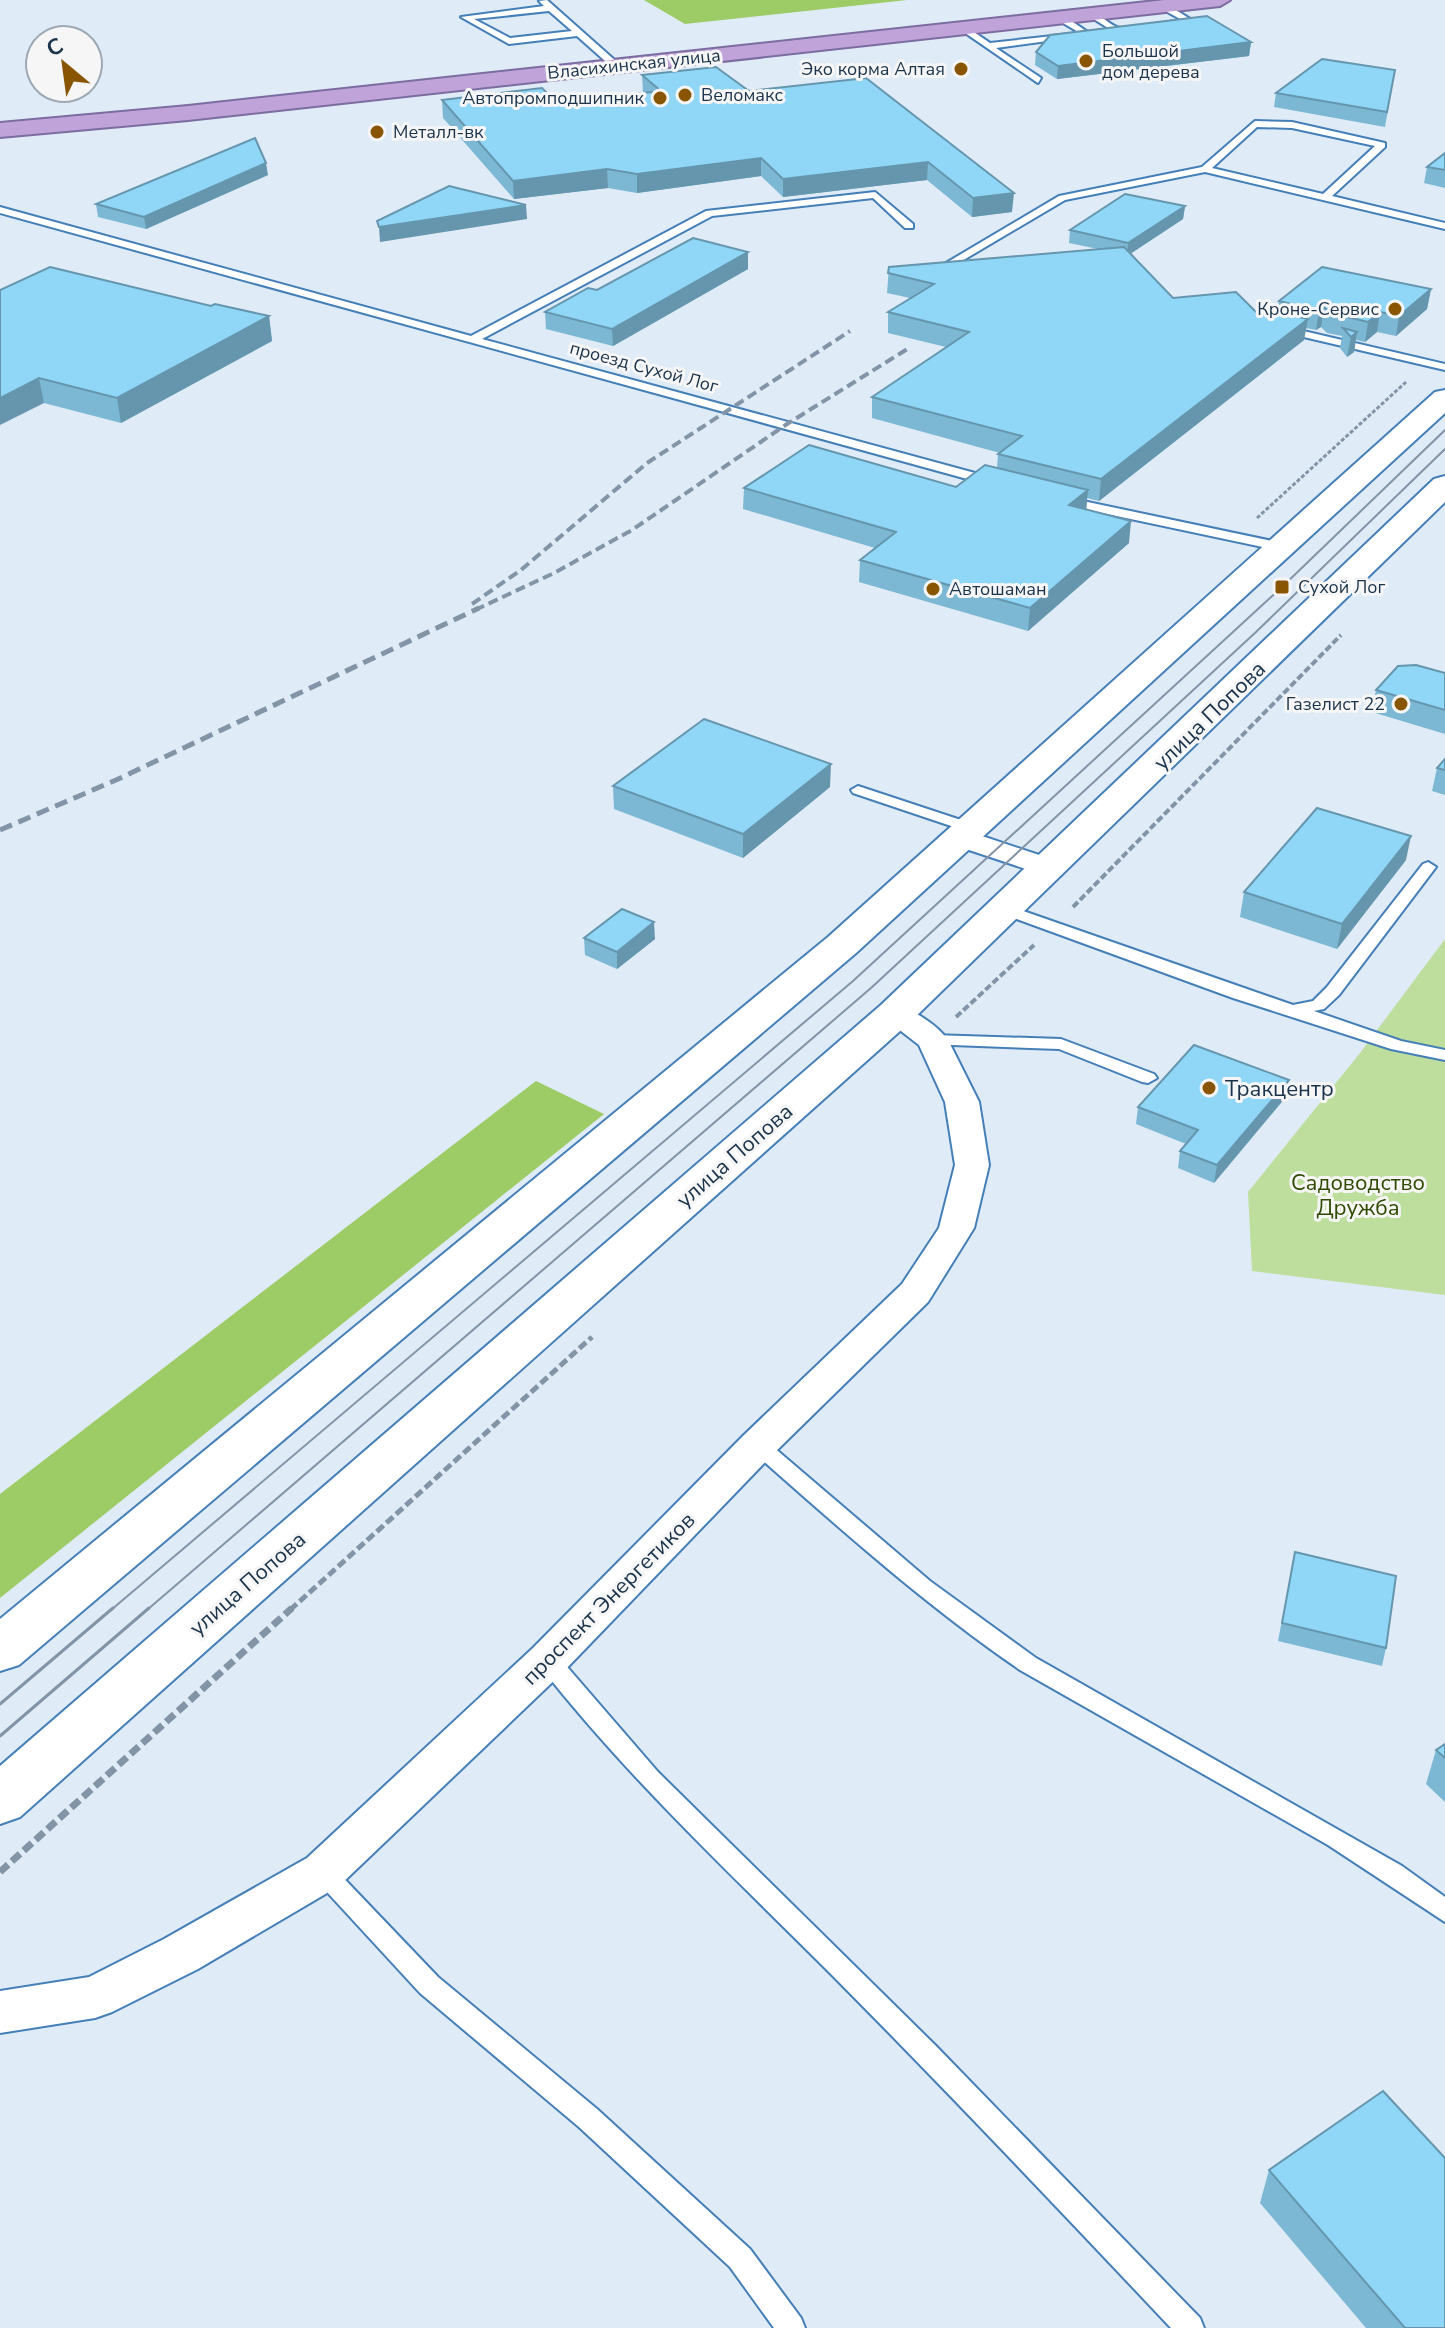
<svg xmlns="http://www.w3.org/2000/svg" width="1445" height="2328" viewBox="0 0 1445 2328" font-family="'Nunito Sans',sans-serif">
	<style>
		.green { fill: #bede9d }
		.forest { fill: #9dcb65 }
		.lines { fill: none; stroke-linecap: round; stroke-linejoin: round }
		.service-casing { stroke: #457fb7; stroke-width: 4 }
		.minor-casing { stroke: #457fb7; stroke-width: 4 }
		.secondary-casing { stroke: #457fb7; stroke-width: 4 }
		.trunk-casing { stroke: #7c6da0; stroke-width: 4 }
		.path-far3 { stroke: #8294a6; stroke-width: 3; stroke-dasharray: 4 2; stroke-linecap: butt }
		.path-far2 { stroke: #8294a6; stroke-width: 4; stroke-dasharray: 7 3; stroke-linecap: butt }
		.path-far1 { stroke: #8294a6; stroke-width: 5; stroke-dasharray: 9 4; stroke-linecap: butt }
		.path { stroke: #8294a6; stroke-width: 7; stroke-dasharray: 11 5; stroke-linecap: butt }
		.service { fill: #fff; fill-rule: evenodd }
		.minor { fill: #fff; fill-rule: evenodd }
		.secondary { fill: #fff; fill-rule: evenodd }
		.trunk { fill: #c0a3d8; fill-rule: evenodd }
		.tram-far1 { stroke: #8294a6; stroke-width: 2 }
		.tram { stroke: #8294a6; stroke-width: 3 }
		.rail-far1 { stroke: #8294a6; stroke-width: 4; stroke-dasharray: 10 5; stroke-linecap: butt }
		.rail { stroke: #8294a6; stroke-width: 5; stroke-dasharray: 13 7; stroke-linecap: butt }
		.wall { fill: #7cb8d4 }
		.shaded-wall { fill: #6596ad }
		.building { fill: #90d6f7; stroke: #6596ad; stroke-width: 2 }
		.poi-dot { fill: #895500; stroke: #f6f6f6; stroke-width: 3 }
		.labels { text-anchor: middle; stroke-width: 6; stroke-linejoin: round; paint-order: stroke }
		.far-poi-label { font-size: 18px; fill: #1b334b; stroke: #f6f6f6; text-anchor: start }
		.far-street-label { font-size: 18px; fill: #1b334b; stroke: #f6f6f6 }
		.street-label { font-size: 22px; fill: #1b334b; stroke: #f6f6f6 }
		.poi-label { font-size: 22px; fill: #1b334b; stroke: #f6f6f6; text-anchor: start }
		.park-label { font-size: 22px; fill: #304b00; stroke: #f6f6f6 }
	</style>
	<rect width="100%" height="100%" fill="#dfebf7"/>
	<!-- green -->
	<polygon class="green" points="1445,939 1445,1295 1252,1271 1248,1192 1360,1053"/>
	<!-- forest -->
	<g class="forest">
		<polygon points="644,0 907,0 685,24"/>
		<polygon points="536,1081 604,1114 0,1598 0,1494"/>
	</g>
	<g class="lines">
		<defs>
			<g id="service">
				<path d="M547,0L619,64V68H613L577,36L509,44L461,17L544,6L539,1ZM549,11L572,31L510,38L474,19Z"/>
				<polygon points="1160,4 1166,4 1195,22 1170,26 1170,22 1182,20 1160,8"/>
				<path d="M1089,12C1101,13 1108,25 1120,28C1127,30 1133,26 1140,29L1116,33L1089,16Z"/>
				<polygon points="1058,16 1064,16 1092,35 996,48 1041,78 1038,83 958,28 965,26 990,43 1080,33 1058,20"/>
				<path d="M1255,121L1292,122L1385,143V147L1332,196L1445,223V229L1205,172L1065,200L955,265L946,263L1059,196L1202,167ZM1257,127L1292,128L1375,146L1323,194L1212,168Z"/>
				<polygon points="875,192 913,224 913,228 905,228 873,198 712,216 482,339 997,479 997,485 989,485 0,213 0,207 471,336 706,211"/>
				<polygon points="1282,326 1445,364 1445,370 1278,331 1277,329"/>
				<polygon points="1064,497 1282,543 1288,547 1282,551 1060,504 1058,501"/>
				<polygon points="858,786 976,825 979,828 976,831 966,831 853,793 851,790"/>
				<polygon points="1428,862 1436,867 1339,995 1324,1009 1314,1011 1401,1041 1445,1050 1445,1060 1391,1049 1233,998 1000,913 998,910 1006,905 1012,907 1293,1005 1313,1001 1327,987 1423,864"/>
				<polygon points="932,1035 1061,1039 1154,1074 1157,1078 1148,1083 1142,1082 1059,1049 926,1044 924,1040 926,1036"/>
				<path d="M758,1438L765,1440L930,1581L1036,1658L1402,1866L1445,1897V1922L1328,1845L1020,1670C924,1604 838,1527 751,1450L748,1445L751,1440Z"/>
				<path d="M548,1651L556,1654L658,1772L935,2045L1200,2318L1204,2328H1171C1059,2209 946,2090 831,1974C731,1874 628,1778 540,1666L537,1660L540,1654Z"/>
				<polygon points="323,1862 331,1865 438,1977 597,2109 750,2249 801,2318 805,2328 774,2328 730,2267 579,2127 420,1993 315,1879 311,1872 315,1865"/>
			</g>
			<g id="minor">
				<polygon points="961,829 1060,862 1065,868 1060,874 1050,877 951,844 947,838 951,832"/>
				<path d="M895,1005C913,1009 937,1025 948,1040L979,1102L989,1165L974,1228L928,1302L772,1455L563,1672L339,1886L198,1969L112,2012L95,2018L0,2033V1991L89,1977L164,1939L307,1858L533,1648L744,1435L902,1284L939,1228L955,1165L945,1102L919,1045L879,1014L884,1007Z"/>
			</g>
			<g id="secondary">
				<polygon points="1445,390 1445,413 856,953 19,1665 0,1671 0,1619 828,937 1435,392"/>
				<polygon points="1445,476 1445,502 909,1023 20,1817 0,1824 0,1766 881,1005 1434,479"/>
			</g>
			<polygon id="trunk" points="1165,0 1230,0 1220,6 188,120 0,137 0,123 188,106"/>
		</defs>
		<!-- service casing -->
		<use href="#service" class="service-casing"/>
		<!-- minor casing -->
		<use href="#minor" class="minor-casing"/>
		<!-- secondary casing -->
		<use href="#secondary" class="secondary-casing"/>
		<!-- trunk casing -->
		<use href="#trunk" class="trunk-casing"/>
		<!-- path-far3 -->
		<polyline class="path-far3" points="1257,518 1406,382"/>
		<!-- path-far2 -->
		<g class="path-far2">
			<polyline points="1073,907 1341,635"/>
			<polyline points="956,1017 1034,945"/>
		</g>
		<!-- path-far1 -->
		<polyline class="path-far1" points="290,1610 592,1337"/>
		<!-- path -->
		<polyline class="path" points="0,1872 292,1608"/>
		<!-- service -->
		<use href="#service" class="service"/>
		<!-- minor -->
		<use href="#minor" class="minor"/>
		<!-- secondary -->
		<use href="#secondary" class="secondary"/>
		<!-- trunk -->
		<use href="#trunk" class="trunk"/>
		<!-- tram-far1 -->
		<g class="tram-far1">
			<polyline points="111,1610 853,981 1282,587 1445,430"/>
			<polyline points="147,1610 871,988 1256,632 1445,449"/>
		</g>
		<!-- tram -->
		<g class="tram">
			<polyline points="0,1704 113,1608"/>
			<polyline points="0,1736 149,1608"/>
		</g>
		<!-- rail-far1 -->
		<g class="rail-far1">
			<polyline points="472,604 521,570 647,463 850,331"/>
			<polyline points="475,610 554,573 632,530 787,424 909,348"/>
		</g>
		<!-- rail -->
		<polyline class="rail" points="0,830 116,780 479,608"/>
	</g>
	<!-- wall -->
	<g class="wall">
		<polygon points="1251,42 1249,56 1057,79 1035,65 1036,52"/>
		<polygon points="1395,70 1385,127 1274,107 1276,93"/>
		<polygon points="642,75 749,91 866,78 1012,212 972,217 927,180 783,197 761,176 637,193 608,188 514,199 443,118 442,100 557,103 643,93"/>
		<polygon points="1445,153 1445,188 1424,183 1427,167"/>
		<polygon points="268,175 146,229 98,217 96,204"/>
		<polygon points="1185,206 1183,219 1130,254 1173,298 1260,316 1277,312 1279,301 1431,289 1427,309 1396,336 1377,332 1365,342 1356,340 1354,352 1347,357 1340,348 1342,336 1327,333 1321,327 1316,330 1306,328 1304,340 1099,501 1087,498 1086,509 1129,543 1028,631 859,582 860,560 875,548 743,509 744,488 956,487 997,468 998,454 1000,453 872,418 872,397 946,347 888,333 888,312 910,298 887,293 889,267 1098,249 1069,243 1070,230"/>
		<polygon points="748,252 748,269 613,346 546,329 545,312 597,290"/>
		<polygon points="0,290 211,306 269,316 272,341 121,423 44,403"/>
		<polygon points="1445,673 1445,734 1372,712 1376,690"/>
		<polygon points="1445,759 1445,795 1432,791 1437,768"/>
		<polygon points="613,786 830,787 743,858 614,809"/>
		<polygon points="1406,860 1337,949 1240,917 1244,892"/>
		<polygon points="584,938 655,939 617,969 585,955"/>
		<polygon points="1285,1098 1214,1183 1178,1168 1180,1151 1186,1144 1136,1124 1138,1107"/>
		<polygon points="1295,1552 1386,1648 1382,1666 1278,1641"/>
		<polygon points="1445,1744 1445,1802 1426,1784 1436,1750"/>
		<polygon points="1269,2170 1445,2328 1366,2328 1260,2203"/>
	</g>
	<!-- shaded-wall -->
	<g class="shaded-wall">
		<polygon points="1251,42 1249,56 1057,79 1058,66"/>
		<polygon points="761,158 761,176 637,193 637,174"/>
		<polygon points="928,162 927,180 783,197 783,179"/>
		<polygon points="266,163 268,175 146,229 144,217"/>
		<polygon points="607,169 608,188 514,199 513,181"/>
		<polygon points="1014,193 1012,212 972,217 973,198"/>
		<polygon points="526,205 527,219 380,242 379,227"/>
		<polygon points="1185,206 1183,219 1127,256 1128,243"/>
		<polygon points="748,252 748,269 613,346 612,329"/>
		<polygon points="1431,289 1427,309 1396,336 1399,316"/>
		<polygon points="1324,307 1321,327 1316,330 1319,311"/>
		<polygon points="1380,312 1377,332 1365,342 1368,322"/>
		<polygon points="269,316 272,341 121,423 117,398"/>
		<polygon points="1308,319 1304,340 1099,501 1101,479"/>
		<polygon points="1357,332 1354,352 1347,357 1351,337"/>
		<polygon points="39,378 44,403 0,425 0,398"/>
		<polygon points="1088,490 1086,512 1069,505"/>
		<polygon points="1131,521 1129,543 1028,631 1030,608"/>
		<polygon points="831,764 830,787 743,858 743,834"/>
		<polygon points="1411,836 1406,860 1337,949 1342,924"/>
		<polygon points="654,922 655,939 617,969 617,952"/>
		<polygon points="1289,1080 1285,1098 1214,1183 1217,1165"/>
	</g>
	<!-- building -->
	<g class="building">
		<polygon points="1207,16 1251,42 1058,66 1036,52 1050,35"/>
		<polygon points="1322,59 1395,70 1387,112 1276,93"/>
		<polygon points="716,67 749,91 866,78 1014,193 973,198 928,162 783,179 761,158 637,174 607,169 513,181 442,100 542,88 557,103 661,91 642,75"/>
		<polygon points="255,138 266,163 144,217 96,204"/>
		<polygon points="1445,153 1445,170 1427,167"/>
		<polygon points="449,186 526,205 379,227 377,221"/>
		<polygon points="1125,194 1185,206 1128,243 1070,230"/>
		<polygon points="693,238 748,252 612,329 545,312 588,288 597,290"/>
		<polygon points="1124,247 1173,298 1236,292 1260,316 1267,310 1308,319 1101,479 998,454 1022,436 872,397 969,332 888,312 934,284 888,273 889,267"/>
		<polygon points="50,267 211,306 215,304 269,316 117,398 39,378 0,398 0,290"/>
		<polygon points="1322,267 1431,289 1399,316 1380,312 1368,322 1330,313 1324,307 1319,311 1279,301"/>
		<polygon points="1343,328 1357,332 1351,337"/>
		<polygon points="809,445 956,487 985,465 1088,490 1069,505 1131,521 1030,608 860,560 896,532 744,488"/>
		<polygon points="1416,665 1445,673 1445,710 1376,690 1398,666"/>
		<polygon points="704,719 831,764 743,834 613,786"/>
		<polygon points="1445,759 1445,770 1437,768"/>
		<polygon points="1317,808 1411,836 1342,924 1244,892"/>
		<polygon points="622,909 654,922 617,952 584,938"/>
		<polygon points="1194,1045 1289,1080 1217,1165 1180,1151 1198,1130 1138,1107"/>
		<polygon points="1295,1552 1396,1576 1386,1648 1282,1623"/>
		<polygon points="1445,1744 1445,1758 1436,1750"/>
		<polygon points="1383,2091 1445,2158 1445,2328 1405,2328 1269,2170"/>
	</g>
	<!-- markers -->
	<g class="poi-dot">
		<circle cx="1086" cy="61" r="8"/>
		<circle cx="961" cy="69" r="8"/>
		<circle cx="685" cy="95" r="8"/>
		<circle cx="660" cy="98" r="8"/>
		<circle cx="377" cy="132" r="8"/>
		<circle cx="1395" cy="309" r="8"/>
		<rect x="1274" y="579" width="16" height="16" rx="4"/>
		<circle cx="933" cy="589" r="8"/>
		<circle cx="1401" cy="704" r="8"/>
		<circle cx="1209" cy="1088" r="8"/>
	</g>
	<g class="labels">
		<!-- far-poi labels -->
		<g class="far-poi-label">
			<text x="1102" y="57">Большой<tspan x="1102" dy="21">дом дерева</tspan></text>
			<text x="945" y="75" text-anchor="end">Эко корма Алтая</text>
			<text x="701" y="101">Веломакс</text>
			<text x="644" y="104" text-anchor="end">Автопромподшипник</text>
			<text x="393" y="138">Металл-вк</text>
			<text x="1379" y="315" text-anchor="end">Кроне-Сервис</text>
			<text x="1298" y="593">Сухой Лог</text>
			<text x="949" y="595">Автошаман</text>
			<text x="1385" y="710" text-anchor="end">Газелист 22</text>
		</g>
		<!-- far-street labels -->
		<g class="far-street-label">
			<text transform="translate(634 64) rotate(-6)" y="6">Власихинская улица</text>
			<text transform="translate(644 367) rotate(15)" y="6">проезд Сухой Лог</text>
		</g>
		<!-- street labels -->
		<g class="street-label">
			<text transform="translate(1209 715) rotate(-44)" y="8">улица Попова</text>
			<text transform="translate(734 1155) rotate(-41)" y="8">улица Попова</text>
			<text transform="translate(247 1583) rotate(-41)" y="8">улица Попова</text>
			<text transform="translate(608 1598) rotate(-45)" y="8">проспект Энергетиков</text>
		</g>
		<!-- poi labels -->
		<g class="poi-label">
			<text x="1225" y="1096">Тракцентр</text>
		</g>
		<!-- park labels -->
		<g class="park-label">
			<text x="1358" y="1190">Садоводство<tspan x="1358" dy="25">Дружба</tspan></text>
		</g>
	</g>
	<!-- north arrow -->
	<g transform="translate(64 64) rotate(331)"><circle r="38" fill="#f6f6f6" stroke="#9ea8b2" stroke-width="2"/>
	<path d="M0-6L14 30L0 20L-14 30Z" fill="#895500"/>
	<text y="-12" font-size="22" font-weight="bold" text-anchor="middle" fill="#1b334b">С</text>
	</g>
</svg>
